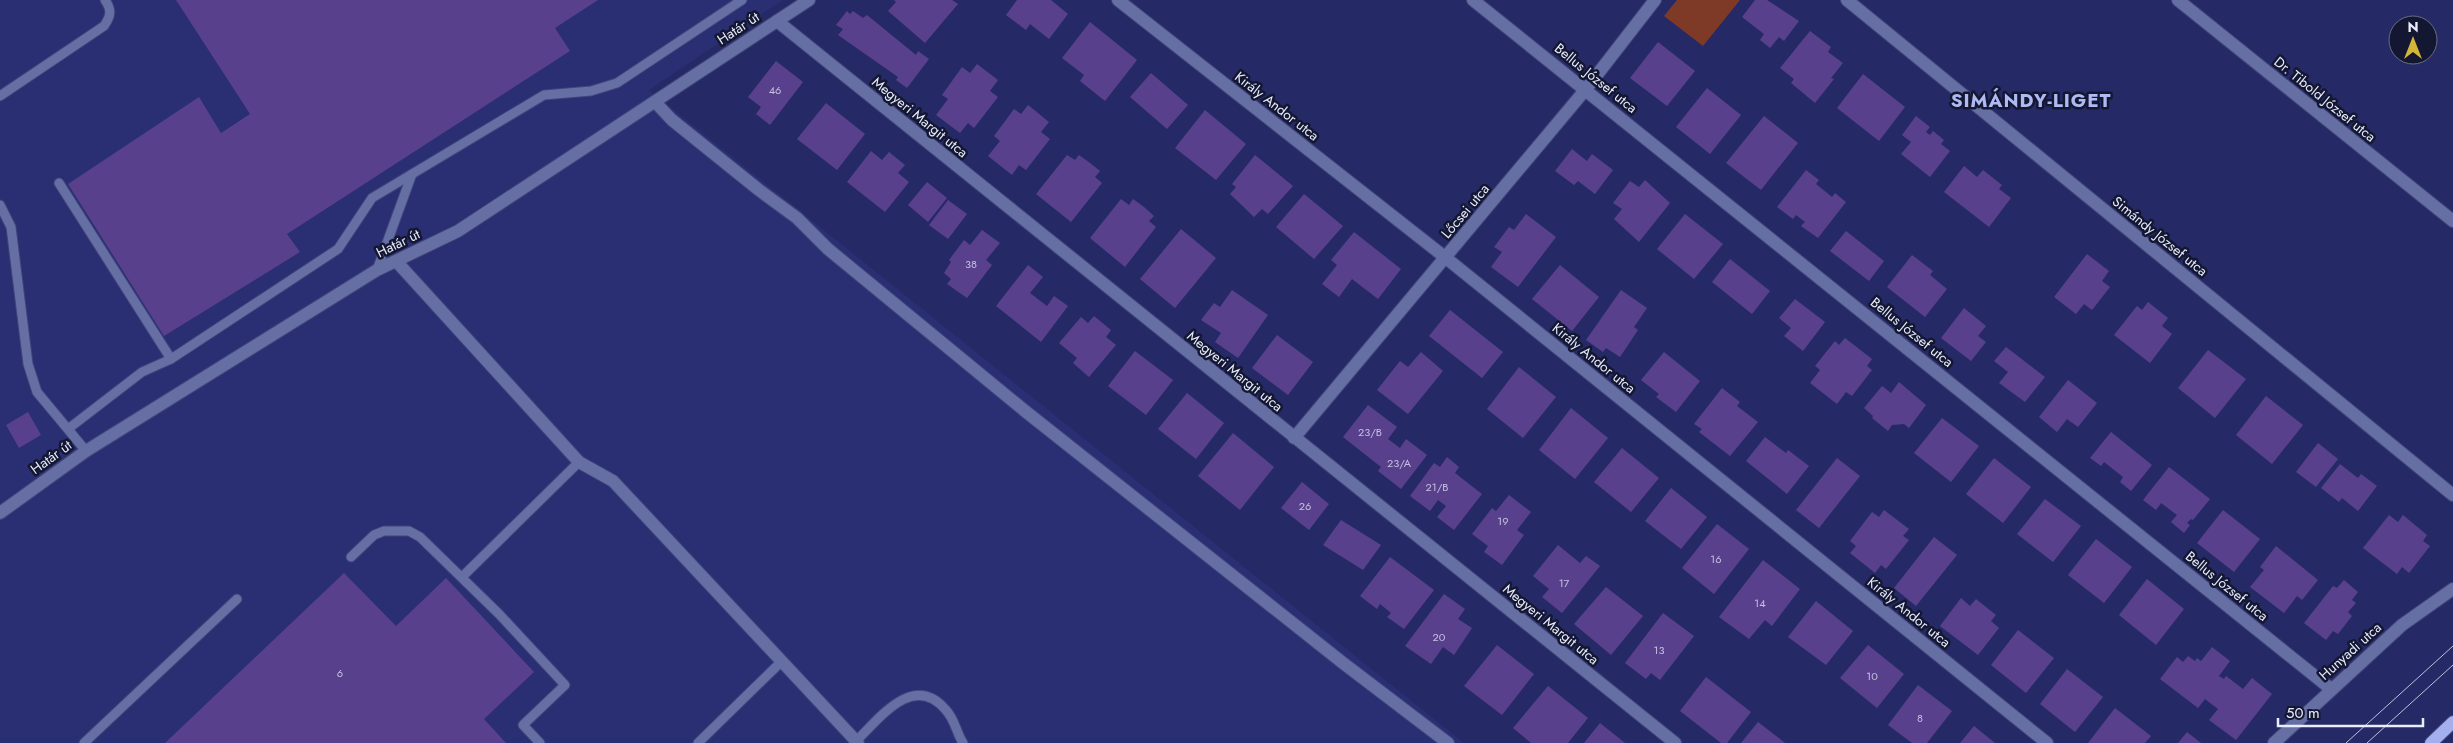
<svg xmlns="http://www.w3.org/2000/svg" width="2453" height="743" viewBox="0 0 2453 743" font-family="Jost,sans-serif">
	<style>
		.built { fill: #2a2e72 }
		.green { fill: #7e3927 }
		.building { fill: #59408d }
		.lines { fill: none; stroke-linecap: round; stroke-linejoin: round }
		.service-casing { stroke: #40457b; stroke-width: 11 }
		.minor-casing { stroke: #40457b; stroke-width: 14 }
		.primary-casing { stroke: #40457b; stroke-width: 14 }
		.service { stroke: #666fa4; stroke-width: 9 }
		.minor { stroke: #666fa4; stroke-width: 12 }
		.primary { stroke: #a3afef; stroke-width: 12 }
		.tram { stroke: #bcc0d9; stroke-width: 1 }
		.labels { text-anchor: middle; stroke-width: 5; stroke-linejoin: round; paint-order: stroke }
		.number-label { font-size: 11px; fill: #c4c1e0 }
		.street-label { font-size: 14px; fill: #e8ecfb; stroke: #141732 }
		.district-label { font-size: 19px; font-weight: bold; letter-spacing: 1px; fill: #afbaf5; stroke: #141732 }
	</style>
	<rect width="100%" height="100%" fill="#252a66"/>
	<!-- built -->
	<polygon class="built" points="0,0 783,0 649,90 1464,743 0,743"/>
	<!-- green -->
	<polygon class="green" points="1677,0 1740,0 1703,46 1664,16"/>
	<!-- building -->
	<g class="building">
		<polygon points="176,0 598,0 555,28 570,51 287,234 300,252 164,336 68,184 199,97 221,133 250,114"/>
		<polygon points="894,0 952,0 958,4 925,43 888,11 896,2"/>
		<polygon points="1017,0 1051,0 1068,14 1049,39 1030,24 1026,30 1006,15"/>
		<polygon points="1755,0 1767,0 1799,21 1784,41 1779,37 1770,48 1760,40 1764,34 1742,17"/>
		<polygon points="847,11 850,14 853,11 863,18 867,15 916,55 918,51 929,59 907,88 896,80 898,77 838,35 843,29 836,25"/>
		<polygon points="1090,22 1137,60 1105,101 1080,81 1084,75 1062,58"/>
		<polygon points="1810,31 1831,47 1828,52 1843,63 1831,78 1834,79 1815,103 1791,83 1794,79 1780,68"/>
		<polygon points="1658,42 1695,71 1667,106 1630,78"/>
		<polygon points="776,61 803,82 770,125 756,114 761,107 748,97"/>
		<polygon points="977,64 998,80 990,91 998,97 974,128 968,123 960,133 936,115 948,99 942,95 962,67 970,73"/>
		<polygon points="1151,73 1188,105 1167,129 1130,97"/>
		<polygon points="1863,74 1905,107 1879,141 1837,108"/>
		<polygon points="1707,88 1741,115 1710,154 1676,127"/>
		<polygon points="826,103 865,134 837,170 797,139"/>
		<polygon points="1028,105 1049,122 1041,132 1050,139 1026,170 1019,165 1012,175 988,156 1000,141 994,136 1014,109 1021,114"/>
		<polygon points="1205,110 1246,144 1216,180 1175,148"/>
		<polygon points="1764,116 1798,143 1761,190 1726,163"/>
		<polygon points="1916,116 1930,127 1926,132 1930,135 1933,131 1944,140 1941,144 1950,151 1930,177 1901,154 1911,142 1902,135"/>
		<polygon points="1572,149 1587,161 1592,154 1613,170 1595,194 1578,181 1574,185 1555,171"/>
		<polygon points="871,151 882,160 889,152 905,165 898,173 909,182 885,212 847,182"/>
		<polygon points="1067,155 1075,160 1079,155 1090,163 1100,171 1095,177 1102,183 1071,222 1036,194"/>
		<polygon points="1255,155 1293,186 1268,214 1262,209 1254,217 1230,194 1236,187 1232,184"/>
		<polygon points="1964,166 1977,177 1983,170 2002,185 1999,189 2011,198 1989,227 1944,192"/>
		<polygon points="1806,170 1819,180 1816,184 1832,197 1835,193 1846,202 1818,238 1801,226 1805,222 1796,215 1793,219 1777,207"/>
		<polygon points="1645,180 1670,203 1639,242 1614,219 1622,209 1613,203 1630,181 1639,187"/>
		<polygon points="927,182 947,198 928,222 908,205"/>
		<polygon points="1304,194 1343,226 1314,259 1276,227"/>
		<polygon points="1121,199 1129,205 1133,199 1144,207 1154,216 1149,221 1156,227 1125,267 1090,238"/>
		<polygon points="948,200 967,214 948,239 929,225"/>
		<polygon points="1526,214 1556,237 1518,287 1491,267 1502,252 1494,247 1509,227 1514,230"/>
		<polygon points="1685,214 1723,244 1694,279 1657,249"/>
		<polygon points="1181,229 1216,258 1175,308 1140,279"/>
		<polygon points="982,230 1000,243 986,260 992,265 967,298 947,284 951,279 944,273 951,262 949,260 964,240 970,245"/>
		<polygon points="1846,231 1884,261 1869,281 1830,251"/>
		<polygon points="1354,232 1401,269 1378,299 1352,279 1339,297 1322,284 1337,265 1331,260"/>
		<polygon points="2087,254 2109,271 2102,281 2110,287 2092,310 2084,304 2076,314 2054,297"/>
		<polygon points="1912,255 1933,271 1930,275 1947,289 1925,317 1887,287"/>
		<polygon points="1730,259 1770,291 1752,314 1712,282"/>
		<polygon points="1028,265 1043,277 1030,293 1047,306 1054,296 1068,306 1041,342 996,306"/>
		<polygon points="1560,265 1599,297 1572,331 1532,299"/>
		<polygon points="1232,290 1268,315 1238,358 1215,342 1221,333 1201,320 1214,303 1220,307"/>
		<polygon points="1621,290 1647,308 1634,327 1638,330 1620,357 1606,348 1603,352 1586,340"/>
		<polygon points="1795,299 1825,322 1803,351 1784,336 1791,328 1779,318"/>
		<polygon points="2148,302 2168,318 2162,326 2172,334 2150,363 2114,335 2137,306 2142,310"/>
		<polygon points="1964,308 1986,326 1978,336 1986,342 1971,361 1941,338"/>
		<polygon points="1450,310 1503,352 1482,378 1429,336"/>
		<polygon points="1094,316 1111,330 1106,337 1116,345 1089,377 1073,363 1077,358 1059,343 1081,317 1088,323"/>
		<polygon points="1277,335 1313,362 1288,395 1252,368"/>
		<polygon points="1845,338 1872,359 1867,366 1872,370 1852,396 1846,392 1837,404 1810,383 1820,370 1815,366 1835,341 1839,345"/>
		<polygon points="2006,347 2045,377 2025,402 1999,383 2008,372 1994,361"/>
		<polygon points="2208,350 2246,379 2215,418 2178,388"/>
		<polygon points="1135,351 1173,380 1146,415 1108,386"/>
		<polygon points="1421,352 1443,371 1408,414 1377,390 1400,361 1408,367"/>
		<polygon points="1664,352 1700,381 1676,412 1656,397 1659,394 1641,380"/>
		<polygon points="1519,367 1556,397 1523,438 1487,409"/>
		<polygon points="2068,380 2097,403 2078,427 2067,419 2057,432 2039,417"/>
		<polygon points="1899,382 1926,405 1909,428 1904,424 1892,425 1888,431 1872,418 1873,416 1864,408 1882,386 1891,393"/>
		<polygon points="1722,388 1740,402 1737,406 1758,422 1730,456 1699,432 1702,429 1694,424"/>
		<polygon points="1187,393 1224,423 1196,459 1158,429"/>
		<polygon points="2266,396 2303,425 2272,464 2236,435"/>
		<polygon points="1368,405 1397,427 1388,439 1400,448 1406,439 1427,455 1401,489 1378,471 1381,467 1343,437"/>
		<polygon points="1571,408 1608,438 1575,479 1539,450"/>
		<polygon points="28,412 41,435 19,448 6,425"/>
		<polygon points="1942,418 1979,446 1951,482 1914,453"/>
		<polygon points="2111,432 2152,465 2131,491 2120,482 2123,477 2104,462 2101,466 2090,458"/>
		<polygon points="1233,433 1274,467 1240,510 1198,476"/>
		<polygon points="1765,437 1786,453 1788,450 1809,466 1787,494 1746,461"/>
		<polygon points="2318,443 2338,459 2316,487 2296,472"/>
		<polygon points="1622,448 1659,478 1631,512 1594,482"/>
		<polygon points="1447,457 1459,467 1455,473 1482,494 1454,530 1437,517 1446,506 1438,500 1430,511 1410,496 1434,463 1440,467"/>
		<polygon points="1837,458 1860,476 1819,528 1796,510"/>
		<polygon points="1994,458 2031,487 2003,523 1966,494"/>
		<polygon points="2340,464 2358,478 2361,474 2377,486 2358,511 2342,498 2339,502 2321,488"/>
		<polygon points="2169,467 2210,499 2193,520 2191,519 2187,523 2190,525 2184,533 2171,522 2177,515 2161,503 2156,510 2143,500"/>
		<polygon points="1302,482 1329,504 1309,530 1281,508"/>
		<polygon points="1671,488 1707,517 1681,549 1645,521"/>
		<polygon points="1509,495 1531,512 1517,530 1524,535 1502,565 1484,552 1488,546 1472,534 1492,508 1496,511"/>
		<polygon points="2045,499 2081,526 2053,562 2017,534"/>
		<polygon points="1884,510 1909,529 1903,536 1909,540 1886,569 1881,565 1875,573 1850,553 1856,546 1850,541 1872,512 1879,517"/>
		<polygon points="2223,510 2260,539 2234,572 2197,543"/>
		<polygon points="2389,515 2398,522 2403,515 2427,535 2423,541 2430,546 2409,573 2402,567 2397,574 2363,548"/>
		<polygon points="1341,520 1381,545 1363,570 1323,545"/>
		<polygon points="1717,524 1749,549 1714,594 1682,568"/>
		<polygon points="1934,537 1957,555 1916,606 1894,588"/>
		<polygon points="2096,539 2132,567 2104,603 2068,575"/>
		<polygon points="1558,545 1580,563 1586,556 1600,566 1562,613 1542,597 1549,589 1533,576"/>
		<polygon points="2276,546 2318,580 2302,600 2297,596 2284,613 2250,587 2264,570 2260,567"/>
		<polygon points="1390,557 1434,590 1404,629 1387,617 1391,613 1385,608 1380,604 1377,609 1360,596"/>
		<polygon points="1763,560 1800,589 1772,626 1765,620 1749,639 1719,617"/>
		<polygon points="344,573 396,626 446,578 534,672 484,719 506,743 165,743"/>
		<polygon points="2147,579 2184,609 2156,645 2119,615"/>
		<polygon points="2344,580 2358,592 2352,600 2356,603 2348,612 2352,616 2338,634 2333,631 2326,640 2304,623 2333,586 2337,588"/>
		<polygon points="1606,587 1643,616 1611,655 1574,624"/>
		<polygon points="1444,594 1465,609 1458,619 1472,628 1454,655 1443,647 1431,664 1405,646"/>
		<polygon points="1961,598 1970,606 1976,599 1996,615 1991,621 1999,628 1978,655 1940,626"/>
		<polygon points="1816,601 1853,631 1826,665 1788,637"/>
		<polygon points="1663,613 1694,636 1660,680 1651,673 1646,679 1625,663"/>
		<polygon points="2018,630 2054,658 2026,693 1991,665"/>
		<polygon points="1497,645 1534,674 1502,715 1464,686"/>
		<polygon points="1868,645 1904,674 1877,708 1840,678"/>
		<polygon points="2212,647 2230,661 2219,676 2224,679 2226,676 2243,689 2252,678 2272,694 2236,740 2209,720 2218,709 2205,699 2198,708 2160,679 2177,657 2183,662 2188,656 2195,661 2197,658 2201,661"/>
		<polygon points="2067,669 2103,697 2075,732 2040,704"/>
		<polygon points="1706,677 1751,712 1727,743 1721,743 1680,711"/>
		<polygon points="1918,685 1952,711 1927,743 1912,743 1888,725"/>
		<polygon points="1548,686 1588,718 1568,743 1531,743 1513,728"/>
		<polygon points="2115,708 2151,736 2145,743 2088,743"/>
		<polygon points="1758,722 1780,739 1785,743 1741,743"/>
		<polygon points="1600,723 1625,743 1584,743"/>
		<polygon points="1974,726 1995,743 1960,743"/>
		<polygon points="2187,732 2201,743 2178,743"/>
	</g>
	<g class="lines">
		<defs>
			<g id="service">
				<path d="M0,96L104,26C111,16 112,10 105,0"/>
				<polyline points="59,183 171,359"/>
				<polyline points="0,205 11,227 28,364 37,392 86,451"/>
				<polyline points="377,270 412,174"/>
				<polyline points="68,429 142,372 171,359 338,249 372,198 544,95 591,91 617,83 742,0"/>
				<polyline points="351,557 374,535 384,531 409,531 420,537 499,614 565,685 523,725 540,743"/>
				<polyline points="462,577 579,462"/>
				<polyline points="84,743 237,599"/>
				<polyline points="698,743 782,661"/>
				<path d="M854,743C877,722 912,671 945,709C955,719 956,732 963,743"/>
			</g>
			<g id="minor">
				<polyline points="1118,0 1446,258 2047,743"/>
				<polyline points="1473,0 2331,689"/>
				<polyline points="1847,0 2453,495"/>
				<polyline points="2178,0 2453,221"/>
				<polyline points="777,21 1675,743"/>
				<polyline points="655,102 672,120 759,190 797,218 828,249 1025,411 1343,663 1448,743"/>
				<polyline points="396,261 579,462 613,481 858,743"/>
				<polyline points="1294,438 1586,89 1655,0"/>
				<polyline points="0,513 86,451 377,270 458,231 809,0"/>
				<polyline points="2274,743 2402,625 2453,589"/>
			</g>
			<polyline id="primary" points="2431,743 2453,722"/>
		</defs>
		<!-- service casing -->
		<use href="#service" class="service-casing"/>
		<!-- minor casing -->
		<use href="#minor" class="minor-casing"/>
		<!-- primary casing -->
		<use href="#primary" class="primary-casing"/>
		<!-- service -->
		<use href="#service" class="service"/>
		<!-- minor -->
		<use href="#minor" class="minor"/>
		<!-- primary -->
		<use href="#primary" class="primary"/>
		<!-- tram -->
		<g class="tram">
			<polyline points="2346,743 2453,646"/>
			<polyline points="2367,743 2453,665"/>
		</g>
	</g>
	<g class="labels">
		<!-- number labels -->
		<g class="number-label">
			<text x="775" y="94">46</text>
			<text x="971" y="268">38</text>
			<text x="1370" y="436">23/B</text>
			<text x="1399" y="467">23/A</text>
			<text x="1437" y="491">21/B</text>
			<text x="1305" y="510">26</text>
			<text x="1503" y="525">19</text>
			<text x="1716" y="563">16</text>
			<text x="1564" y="587">17</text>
			<text x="1760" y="607">14</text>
			<text x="1439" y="641">20</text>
			<text x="1659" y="654">13</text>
			<text x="340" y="677">6</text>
			<text x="1872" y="680">10</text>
			<text x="1920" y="722">8</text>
		</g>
		<!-- street labels -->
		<g class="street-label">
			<text transform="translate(738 28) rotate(-33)" y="5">Határ út</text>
			<text transform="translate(1596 78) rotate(39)" y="5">Bellus József utca</text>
			<text transform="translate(2325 99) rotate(39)" y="5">Dr. Tibold József utca</text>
			<text transform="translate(1277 106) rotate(38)" y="5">Király Andor utca</text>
			<text transform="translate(920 117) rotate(39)" y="5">Megyeri Margit utca</text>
			<text transform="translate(1465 211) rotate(-50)" y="5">Lőcsei utca</text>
			<text transform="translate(2160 236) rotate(39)" y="5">Simándy József utca</text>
			<text transform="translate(398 243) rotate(-26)" y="5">Határ út</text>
			<text transform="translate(1912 332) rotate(39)" y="5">Bellus József utca</text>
			<text transform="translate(1594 358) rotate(39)" y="5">Király Andor utca</text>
			<text transform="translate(1235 371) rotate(39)" y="5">Megyeri Margit utca</text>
			<text transform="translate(51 457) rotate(-36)" y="5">Határ út</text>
			<text transform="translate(2227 586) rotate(39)" y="5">Bellus József utca</text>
			<text transform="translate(1909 612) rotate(39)" y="5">Király Andor utca</text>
			<text transform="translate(1551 624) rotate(39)" y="5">Megyeri Margit utca</text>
			<text transform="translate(2350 651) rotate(-42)" y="5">Hunyadi utca</text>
		</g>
		<!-- district labels -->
		<g class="district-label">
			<text x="2031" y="107">SIMÁNDY-LIGET</text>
		</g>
	</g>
	<!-- north arrow -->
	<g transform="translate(2413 40)"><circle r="24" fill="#141732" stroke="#696c82"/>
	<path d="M0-4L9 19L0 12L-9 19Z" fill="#d3b635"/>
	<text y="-8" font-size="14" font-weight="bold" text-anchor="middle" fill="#e8ecfb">N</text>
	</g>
	<!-- scale -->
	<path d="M2278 718v8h145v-8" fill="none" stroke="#e8ecfb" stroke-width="2.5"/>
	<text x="2286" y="718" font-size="15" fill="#e8ecfb" stroke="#141732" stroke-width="4" paint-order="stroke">50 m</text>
</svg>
